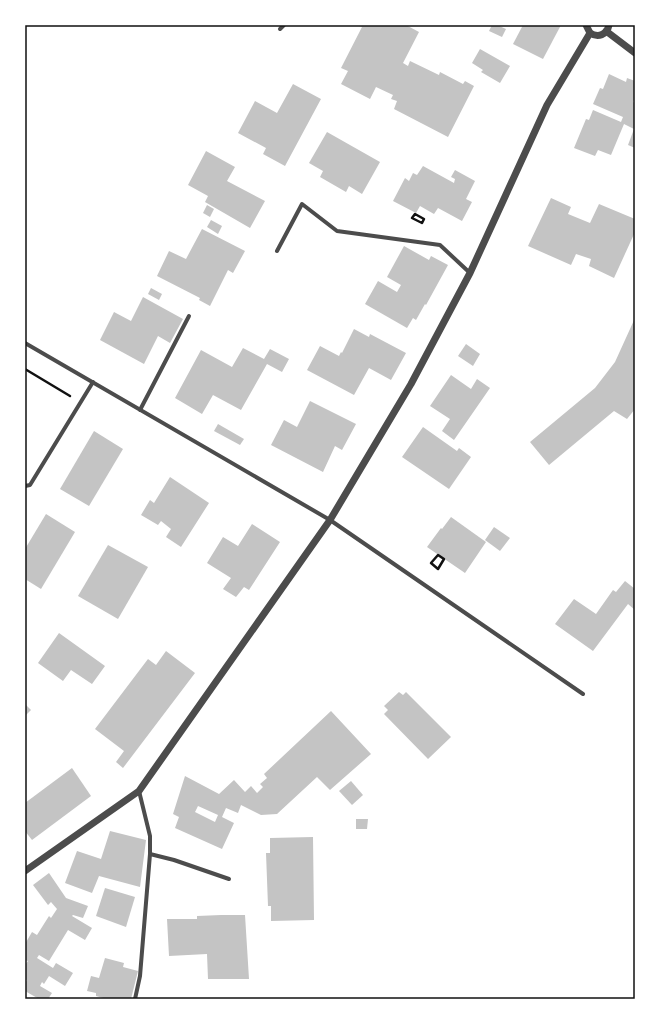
<svg xmlns="http://www.w3.org/2000/svg" width="660" height="1024" viewBox="0 0 660 1024" font-family="'Asap Condensed',sans-serif">
	<style>
		.building { fill: #c4c4c4; fill-rule: evenodd }
		.lines { fill: none; stroke-linecap: round; stroke-linejoin: round }
		.path { stroke: #111; stroke-width: 2.5 }
		.minor { stroke: #4c4c4c; stroke-width: 4 }
		.tertiary { stroke: #4c4c4c; stroke-width: 7 }
		.neatline { fill: none; stroke: #111; stroke-width: 1.5 }
	</style>
	<rect width="100%" height="100%" fill="#fff"/>
	<!-- building -->
	<g class="building">
		<polygon points="360,25 406,25 419,32 403,63 408,66 410,61 439,75 440,72 463,84 465,81 474,86 448,137 394,109 397,101 391,99 393,95 376,87 370,99 341,84 348,71 341,68 362,27 359,26"/>
		<polygon points="492,25 497,25 506,29 502,37 489,31"/>
		<polygon points="523,25 561,25 543,59 513,44"/>
		<polygon points="480,49 510,66 500,83 481,72 483,70 472,63"/>
		<polygon points="609,74 626,82 627,78 635,81 635,97 633,102 635,103 635,148 628,145 634,129 624,124 611,155 598,150 595,156 574,148 586,119 589,120 593,110 621,122 623,117 593,104 600,88 603,89"/>
		<polygon points="293,84 321,99 285,166 263,154 266,148 238,133 255,101 277,113"/>
		<polygon points="327,132 380,162 362,194 349,186 346,192 320,177 323,171 309,163"/>
		<polygon points="206,151 235,167 227,181 265,201 250,228 205,202 208,196 188,185"/>
		<polygon points="423,166 454,183 455,179 451,177 455,170 475,181 466,199 472,202 462,221 438,208 434,214 420,206 416,213 393,201 405,178 409,181 413,173 417,175"/>
		<polygon points="551,198 571,207 568,214 590,223 599,204 635,219 635,232 614,278 589,266 591,259 576,254 571,265 528,246"/>
		<polygon points="207,205 214,209 210,217 203,213"/>
		<polygon points="211,220 222,226 218,234 207,227"/>
		<polygon points="202,229 245,251 233,273 228,270 210,306 199,300 200,298 157,276 169,251 186,259"/>
		<polygon points="404,246 429,260 431,256 448,265 426,305 425,304 416,320 413,318 407,328 365,304 378,281 397,292 401,285 387,277"/>
		<polygon points="151,288 162,294 159,300 148,294"/>
		<polygon points="143,297 183,319 170,343 158,336 144,364 100,340 114,312 131,321"/>
		<polygon points="635,318 635,409 627,419 614,411 549,465 530,442 595,388 615,362"/>
		<polygon points="354,329 369,337 370,334 406,353 391,380 369,368 354,395 307,370 320,346 339,356 341,352 342,353"/>
		<polygon points="466,344 480,354 473,366 458,356"/>
		<polygon points="243,348 264,359 270,349 289,359 282,372 267,364 241,410 213,395 202,414 175,398 201,350 232,367"/>
		<polygon points="451,375 471,389 477,379 490,388 454,440 442,431 450,419 430,406"/>
		<polygon points="310,401 356,424 342,450 335,446 323,472 271,445 284,420 297,427"/>
		<polygon points="218,424 244,439 240,445 214,431"/>
		<polygon points="423,427 457,451 459,448 471,457 449,489 402,457"/>
		<polygon points="94,431 123,449 89,506 60,489"/>
		<polygon points="170,477 209,503 181,547 166,537 171,529 161,521 158,525 141,515 150,500 154,503"/>
		<polygon points="46,514 75,532 41,589 25,579 25,549"/>
		<polygon points="451,517 486,542 465,573 427,547 441,528 442,529"/>
		<polygon points="252,524 280,542 249,590 244,587 236,597 223,589 231,578 207,563 223,537 238,546"/>
		<polygon points="494,527 510,538 500,551 485,540"/>
		<polygon points="108,545 148,567 118,619 78,596"/>
		<polygon points="625,581 635,589 635,610 628,604 593,651 555,624 574,599 596,614 613,590 616,592"/>
		<polygon points="59,633 105,666 92,684 71,670 63,681 38,663"/>
		<polygon points="166,651 195,673 123,768 116,762 124,751 95,729 148,659 156,665"/>
		<polygon points="399,692 403,695 406,692 451,737 428,759 384,714 388,710 384,706"/>
		<polygon points="25,704 31,710 25,716"/>
		<path d="M331,711L371,754L330,790L317,777L277,814L261,815L241,805L238,813L226,808L222,817L234,823L222,849L175,828L179,817L173,814L185,776L219,794L234,780L245,792L251,786L257,793L263,787L260,784L267,778L264,774ZM198,806L218,815L215,822L195,812Z"/>
		<polygon points="72,768 91,796 32,840 25,831 25,803"/>
		<polygon points="351,781 363,795 352,805 339,791"/>
		<polygon points="356,819 368,819 367,829 356,829"/>
		<polygon points="110,831 146,840 140,887 99,876 92,893 65,883 77,851 101,859"/>
		<polygon points="313,837 314,920 271,921 271,906 268,906 266,853 270,853 270,838"/>
		<polygon points="49,873 66,898 88,906 83,918 73,915 72,916 92,928 85,940 68,930 49,961 39,955 37,958 53,968 56,963 73,973 65,986 49,976 44,984 42,982 40,986 52,993 48,999 39,999 25,991 25,984 27,980 25,979 25,965 28,961 25,960 25,944 32,932 37,935 49,916 51,918 57,909 51,902 48,905 33,885"/>
		<polygon points="105,888 135,897 126,927 96,916"/>
		<polygon points="221,915 245,915 249,979 208,979 207,954 169,956 167,919 197,919 197,916"/>
		<polygon points="105,958 124,963 123,967 138,971 131,999 107,999 96,996 96,993 87,991 91,976 99,978"/>
	</g>
	<g class="lines">
		<!-- path -->
		<g class="path">
			<polygon points="415,214 424,219 422,223 412,218"/>
			<polyline points="25,369 70,396"/>
			<polygon points="438,555 444,559 438,569 431,563"/>
		</g>
		<!-- minor -->
		<g class="minor">
			<polyline points="280,29 284,25"/>
			<polyline points="277,251 302,204 337,231 440,245 470,273"/>
			<polyline points="25,343 330,520 583,694"/>
			<polyline points="140,410 189,316"/>
			<polyline points="25,486 30,485 93,382"/>
			<polyline points="150,854 174,860 229,879"/>
			<polyline points="135,999 140,976 150,854 150,836 139,791"/>
		</g>
		<!-- tertiary -->
		<g class="tertiary">
			<path d="M586,25L590,33C598,38 607,35 609,25"/>
			<polyline points="606,31 635,53"/>
			<polyline points="25,871 139,791 330,520 411,384 470,273 547,105 590,33"/>
		</g>
	</g>
	<!-- border -->
	<rect width="660" height="1024" fill="none" stroke="#ffffff" stroke-width="52"/>
	<rect x="26" y="26" width="608" height="972" class="neatline"/>
</svg>
